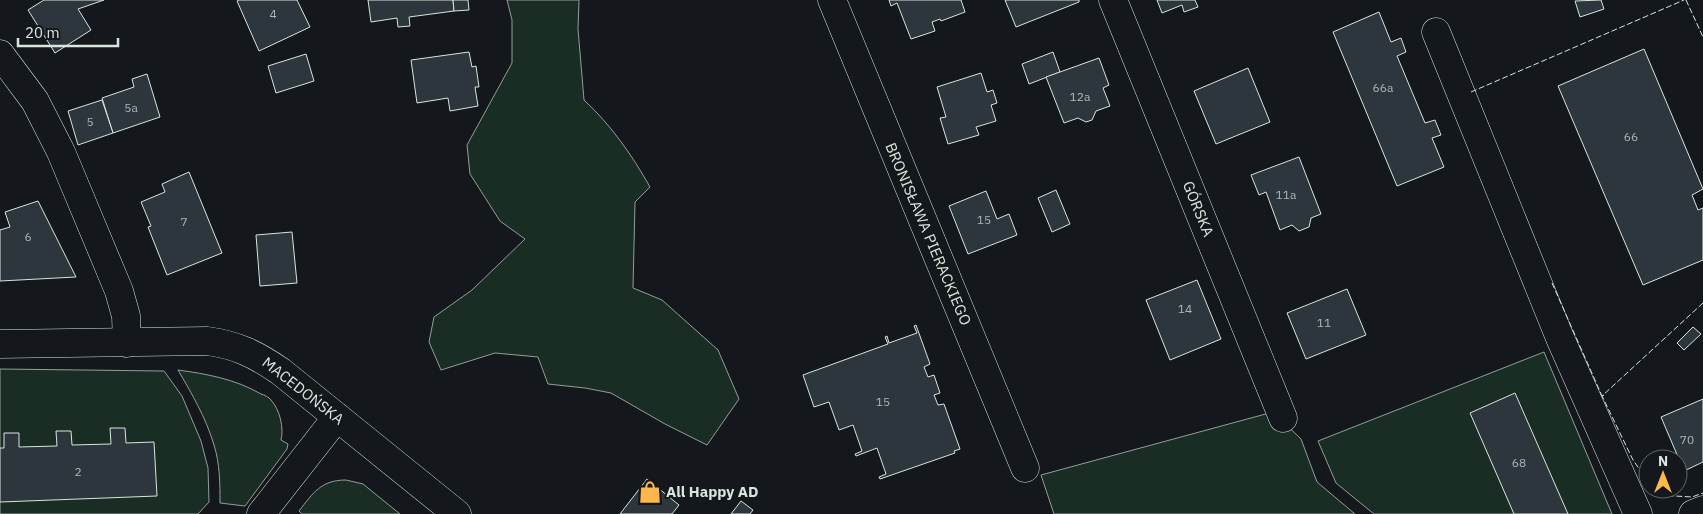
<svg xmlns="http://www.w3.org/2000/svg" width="1703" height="514" viewBox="0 0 1703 514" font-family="'IBM Plex Sans',sans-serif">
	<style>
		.green { fill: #1a2d24; stroke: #939e99 }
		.building { fill: #2c363c; stroke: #d8e6dc }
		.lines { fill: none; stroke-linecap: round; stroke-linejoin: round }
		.street-casing { stroke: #d8e6dc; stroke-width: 29 }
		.street { stroke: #14181c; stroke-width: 28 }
		.fence { stroke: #d8e6dc; stroke-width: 1; stroke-dasharray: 6 2.5; stroke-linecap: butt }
		.labels { text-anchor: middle; stroke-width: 4; stroke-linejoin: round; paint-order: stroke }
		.number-label { font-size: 12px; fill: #adbab4 }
		.street-label { font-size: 15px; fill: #d8e6dc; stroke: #14181c }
		.poi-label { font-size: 15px; font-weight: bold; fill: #d8e6dc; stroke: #14181c; text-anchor: start }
	</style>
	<rect width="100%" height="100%" fill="#14181c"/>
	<!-- green -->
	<g class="green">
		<path d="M507,0H579L578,29L584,100C611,125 632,155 650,187L635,202L633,288L662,300L718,350L739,399L707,445L665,424L611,393L585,388L548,384L538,357L495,353L441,370L429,342L434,317L472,290L525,239L500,221L470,174L467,145L512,63V20Z"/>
		<polygon points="1544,352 1612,514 1374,514 1336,483 1318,441"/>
		<polygon points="0,369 164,371 182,396 201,441 208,468 209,502 198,514 0,514"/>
		<path d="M178,370C207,374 235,379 261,394C264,395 269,397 271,400C280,410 284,428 281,440L288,444L287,449L245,506L220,503C220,484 220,464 214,445C206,418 192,394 178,370Z"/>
		<polygon points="1273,412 1301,439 1317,482 1355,514 1054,514 1041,475"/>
		<path d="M346,480L363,484L400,514H302L299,511C313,493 321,480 346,480Z"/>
	</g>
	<!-- building -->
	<g class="building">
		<polygon points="44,0 104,0 78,9 91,30 55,53 28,10"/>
		<polygon points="239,0 297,0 310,27 259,51 237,1"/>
		<polygon points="368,0 453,0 454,11 409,17 410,26 398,27 397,18 371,22"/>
		<polygon points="453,0 468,0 469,10 454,11"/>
		<polygon points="889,0 961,0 965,12 941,21 940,19 932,22 935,31 911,39 897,3 891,6"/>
		<polygon points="1005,0 1079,0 1079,2 1016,27"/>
		<polygon points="1157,0 1195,0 1198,7 1184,12 1182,5 1162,13"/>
		<polygon points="1601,0 1604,9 1580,17 1575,1"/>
		<polygon points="1379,12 1391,42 1401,38 1406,52 1397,56 1425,123 1435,120 1441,135 1432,138 1444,167 1397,186 1333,32"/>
		<polygon points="1644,49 1703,189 1692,195 1698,210 1703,208 1703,260 1643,285 1558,86"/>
		<polygon points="469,52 472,67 476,66 479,87 475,87 478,106 450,111 448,98 417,103 411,60"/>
		<polygon points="1053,52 1060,72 1029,84 1022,64"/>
		<polygon points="306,54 314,81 276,93 268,66"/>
		<polygon points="1099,58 1109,85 1103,88 1110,106 1096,111 1092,120 1086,122 1078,118 1064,123 1046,77"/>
		<polygon points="1248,68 1270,122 1216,144 1194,91"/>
		<polygon points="981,73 987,92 993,90 997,103 991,105 996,121 976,127 979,135 948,144 940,118 946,117 937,87"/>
		<polygon points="147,74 160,117 113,133 102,98 134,87 132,79"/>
		<polygon points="102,100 113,133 78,145 68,111"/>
		<polygon points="1299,157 1321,214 1311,218 1309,227 1299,231 1292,225 1280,230 1266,192 1259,195 1251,175"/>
		<polygon points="189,172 222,253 167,275 148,227 151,226 141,202 165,192 162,184"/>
		<polygon points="1056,190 1070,224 1052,232 1038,198"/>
		<polygon points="986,191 997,219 1009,214 1017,235 968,254 949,206"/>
		<polygon points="38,201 76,277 0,281 0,230 10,227 5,212"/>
		<polygon points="292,232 297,283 260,286 256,235"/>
		<polygon points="1197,280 1221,339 1170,360 1146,300"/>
		<polygon points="1347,289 1366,335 1306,359 1287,313"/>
		<polygon points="916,325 930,364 924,367 928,377 934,375 940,393 934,395 938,405 944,404 960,449 954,451 955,453 880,479 879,477 886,474 877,448 856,456 855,454 862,451 853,425 839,430 829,402 814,407 803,375 888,344 885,337 887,336 889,343 917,333 914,326"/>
		<polygon points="1693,327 1701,334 1684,350 1677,343"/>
		<polygon points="1515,393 1568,514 1514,514 1470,413"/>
		<polygon points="1703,399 1703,462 1684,471 1661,417"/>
		<polygon points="110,428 125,428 126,443 154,442 157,496 0,502 0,448 4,448 4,433 19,433 19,447 57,446 56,431 71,431 72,445 111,444"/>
		<polygon points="647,479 679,505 672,514 620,514"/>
		<polygon points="741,501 753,510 750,514 731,514"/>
	</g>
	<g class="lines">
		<defs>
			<g id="street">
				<polyline points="832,0 1025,468"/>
				<polyline points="1113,0 1283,418"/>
				<polyline points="1436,32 1560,338 1638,514"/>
				<polyline points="0,54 35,101 61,152 119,291 126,316 127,343"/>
				<path d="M0,344L207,341C237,345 255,354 280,371L457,514"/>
				<polyline points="261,514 337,417"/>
				<polyline points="1693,514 1703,510"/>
			</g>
		</defs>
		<!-- street casing -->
		<use href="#street" class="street-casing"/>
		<!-- street -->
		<use href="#street" class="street"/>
		<!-- fence -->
		<g class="fence">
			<polyline points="1686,0 1703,37"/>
			<polyline points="1471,92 1684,0"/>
			<polyline points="1552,283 1602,396 1703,303"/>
			<polyline points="1604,395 1602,396 1633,460 1648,481"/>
			<polyline points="1654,489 1658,495 1692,497 1703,493"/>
		</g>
	</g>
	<!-- icons -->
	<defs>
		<symbol id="shop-bare" viewBox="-9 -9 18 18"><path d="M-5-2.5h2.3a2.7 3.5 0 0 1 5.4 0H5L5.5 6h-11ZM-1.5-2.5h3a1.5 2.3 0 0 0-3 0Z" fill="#ffb74d" stroke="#14181c" stroke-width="2.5" paint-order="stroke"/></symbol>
	</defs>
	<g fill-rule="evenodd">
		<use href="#shop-bare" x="634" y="476" width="32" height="32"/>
	</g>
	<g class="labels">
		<!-- number labels -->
		<g class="number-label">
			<text x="273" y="18">4</text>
			<text x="1383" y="92">66a</text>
			<text x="1080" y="101">12a</text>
			<text x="131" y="112">5a</text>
			<text x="90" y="126">5</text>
			<text x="1631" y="141">66</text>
			<text x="1286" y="199">11a</text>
			<text x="984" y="224">15</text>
			<text x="184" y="226">7</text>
			<text x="28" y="241">6</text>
			<text x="1185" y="313">14</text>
			<text x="1324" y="327">11</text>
			<text x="883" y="406">15</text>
			<text x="1687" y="444">70</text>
			<text x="1519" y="467">68</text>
			<text x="78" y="476">2</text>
		</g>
		<!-- street labels -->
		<g class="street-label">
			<text transform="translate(1198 209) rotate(68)" y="5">GÓRSKA</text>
			<text transform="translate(928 234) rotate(67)" y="5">BRONISŁAWA PIERACKIEGO</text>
			<text transform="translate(303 391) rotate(38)" y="5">MACEDOŃSKA</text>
		</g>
		<!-- poi labels -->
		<g class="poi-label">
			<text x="666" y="497">All Happy AD</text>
		</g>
	</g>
	<!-- north arrow -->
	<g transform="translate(1663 474)"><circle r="24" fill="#14181c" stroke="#626a69"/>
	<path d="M0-4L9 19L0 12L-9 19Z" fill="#ffb74d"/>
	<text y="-8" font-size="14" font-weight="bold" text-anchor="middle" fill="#d8e6dc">N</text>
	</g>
	<!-- scale -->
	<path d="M18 38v8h100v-8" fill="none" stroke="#d8e6dc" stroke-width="2.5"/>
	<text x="25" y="38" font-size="15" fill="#d8e6dc" stroke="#14181c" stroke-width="4" paint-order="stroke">20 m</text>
</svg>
